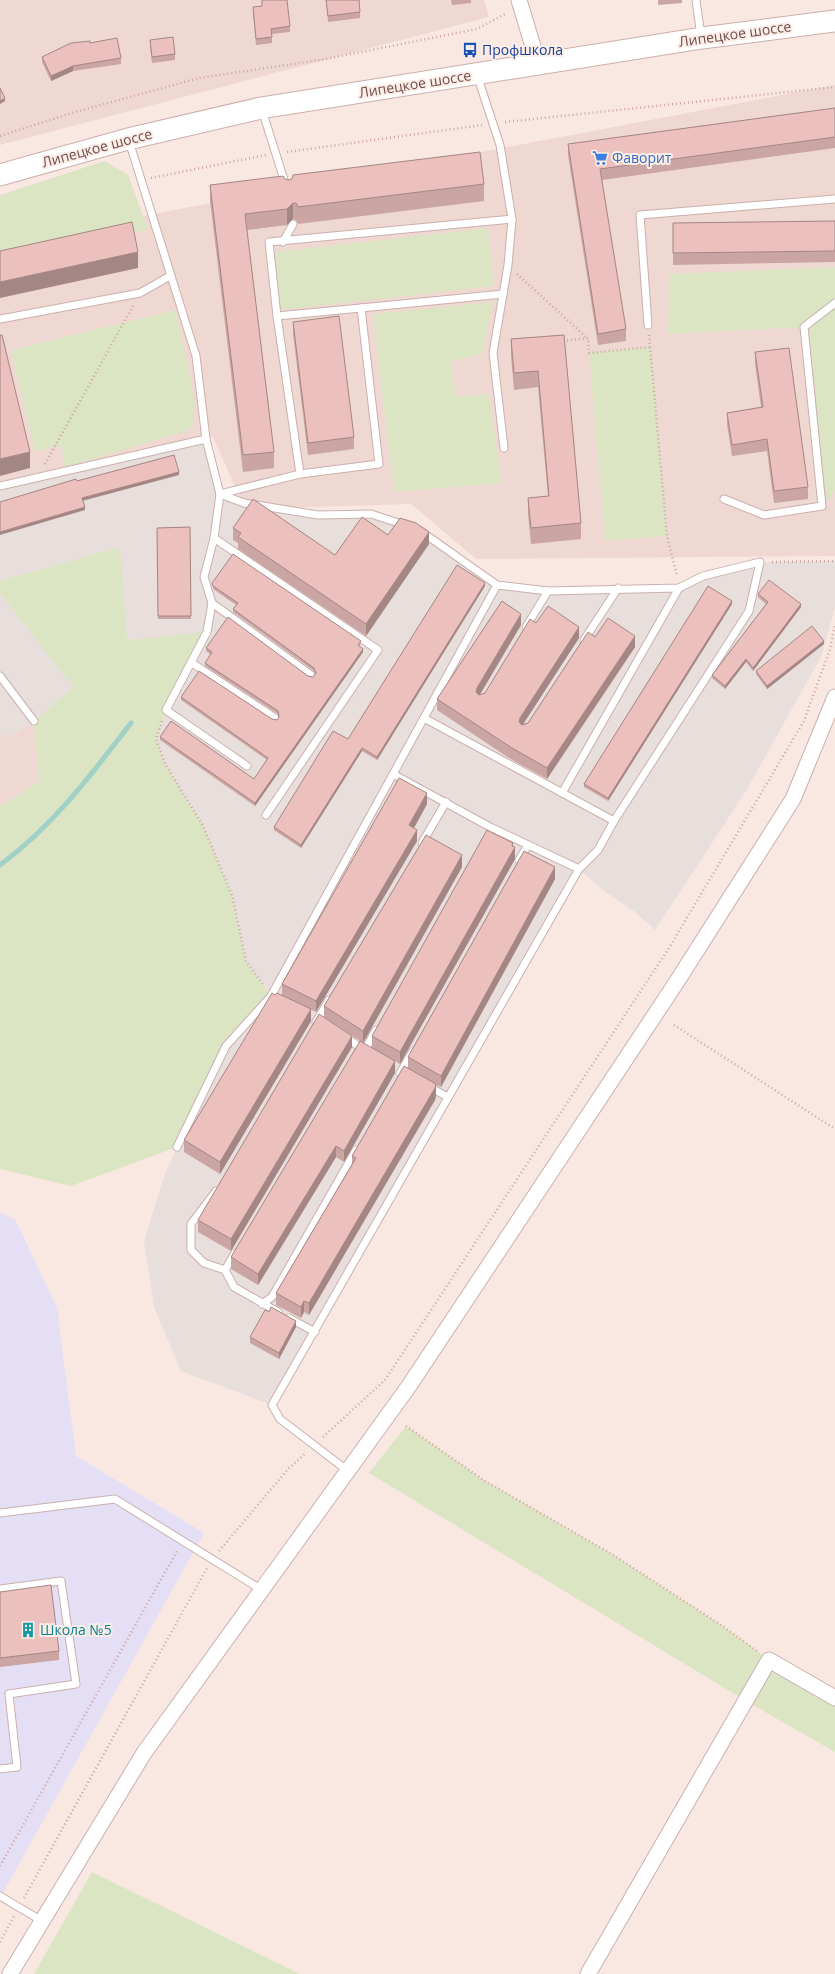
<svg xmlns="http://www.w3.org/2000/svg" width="835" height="1974" viewBox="0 0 835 1974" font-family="'Open Sans',sans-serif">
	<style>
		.residential { fill: #efd8d1 }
		.industrial { fill: #e8dedc; fill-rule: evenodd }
		.education { fill: #e5dff5 }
		.green { fill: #dbe4c3 }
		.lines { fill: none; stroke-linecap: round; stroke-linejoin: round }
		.stream { stroke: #a1d0c7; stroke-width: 5 }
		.service-casing { stroke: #cab0ad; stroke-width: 9 }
		.minor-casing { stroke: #cab0ad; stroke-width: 17 }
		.secondary-casing { stroke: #cdaeab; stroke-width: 23 }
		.path { stroke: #cfa3a1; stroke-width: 2.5; stroke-dasharray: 1 3; stroke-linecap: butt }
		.service { stroke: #fff; stroke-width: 7 }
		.minor { stroke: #fff; stroke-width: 15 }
		.secondary { stroke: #fff; stroke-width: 21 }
		.wall { fill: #caa5a3 }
		.shaded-wall { fill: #a48684 }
		.building { fill: #ebc0bd; stroke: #a48684 }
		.labels { text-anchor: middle; stroke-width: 4; stroke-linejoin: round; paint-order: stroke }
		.street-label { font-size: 14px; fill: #6d4c4c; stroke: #fcede7 }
		.transit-label { font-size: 14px; fill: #164399; stroke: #fcede7; text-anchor: start }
		.shop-label { font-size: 14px; fill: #366cbe; stroke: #fcede7; text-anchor: start }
		.culture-label { font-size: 14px; fill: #0d838f; stroke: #fcede7; text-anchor: start }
	</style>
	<rect width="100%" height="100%" fill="#f9e8e2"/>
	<!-- residential -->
	<g class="residential">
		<polygon points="0,0 484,0 489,17 0,145"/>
		<polygon points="835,85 835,556 476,559 411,504 245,509 213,437 0,503 0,243"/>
		<polygon points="34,721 39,781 0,807 0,731 6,739"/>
	</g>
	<!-- industrial -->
	<g class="industrial">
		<path d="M206,439L220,494L244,503L318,515L371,514L420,531L497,585L548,591L679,588L703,576L760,562L835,561V607L822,655L746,791L655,930L635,912L603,890L579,870L272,1405L181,1371L154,1307L144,1242L165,1173L226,1046L271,996L246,961L232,894L202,824L165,764L156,739L166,710L207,633L126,640L120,547L0,581V535L84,510L0,505V486ZM233,539L335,567L362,584L369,632ZM231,560L363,652L255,806L160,740L254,782L268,761L181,700L283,734L297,714L206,651L314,688L328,668L211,588ZM485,586L377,759L362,751L302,847L348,742ZM732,604L608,801L584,787ZM635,647L545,782L437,710L462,708L529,749Z"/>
		<polygon points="0,593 73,687 34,721 6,739 0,731"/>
	</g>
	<!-- education -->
	<polygon class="education" points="0,1213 15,1219 57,1308 76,1456 204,1533 0,1898"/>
	<!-- green -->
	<g class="green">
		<polygon points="105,161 128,175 148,229 0,263 0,195"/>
		<polygon points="488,228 494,286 281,310 275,252"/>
		<polygon points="835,267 835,491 822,506 804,327 668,334 670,274"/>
		<polygon points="493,302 482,354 451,361 456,397 489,394 502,483 394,492 373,314"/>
		<polygon points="176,310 195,402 193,425 184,432 65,467 61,446 35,451 11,350"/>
		<polygon points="651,347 667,536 605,541 589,353"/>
		<polygon points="120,547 127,640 207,632 166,710 156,739 165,764 202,824 232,895 246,961 271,996 226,1046 177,1147 71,1186 0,1169 0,807 39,781 34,721 73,687 0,593 0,581"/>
		<polygon points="406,1426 485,1481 615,1556 724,1627 769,1660 835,1698 835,1752 746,1701 369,1473"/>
		<polygon points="92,1872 300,1974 34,1974"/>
	</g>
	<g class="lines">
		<!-- stream -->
		<path class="stream" d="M0,865C53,826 91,775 131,723"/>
		<defs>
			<g id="service">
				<polyline points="696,0 701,36"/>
				<polyline points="477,75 500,145 512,219 508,265 493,353 504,448"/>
				<polyline points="262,110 286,186"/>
				<polyline points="129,141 196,356 206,439 220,494 214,538 204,577 212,603 207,632 166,710 247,766"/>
				<polyline points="283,242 293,224"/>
				<polyline points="277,316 361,308"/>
				<polyline points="0,319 140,293 170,276"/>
				<polyline points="648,325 640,215 835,199"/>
				<polyline points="300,474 379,464 361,308 503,294"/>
				<polyline points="0,486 206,439"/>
				<polyline points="220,494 244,503 318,515 371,514 405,525"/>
				<polyline points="220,494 300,474 277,316 269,242 512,219"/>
				<polyline points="724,499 764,515 822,506 804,327 835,303"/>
				<polyline points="214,538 378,650 266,815"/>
				<polyline points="212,603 311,675"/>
				<polyline points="526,627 548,591"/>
				<polyline points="584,640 618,588"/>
				<polyline points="192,663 275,718"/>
				<polyline points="0,676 34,721"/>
				<polyline points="424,718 614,821"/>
				<polyline points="393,774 490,827 579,869"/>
				<polyline points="562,793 679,588"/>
				<polyline points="422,843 446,802"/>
				<polyline points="519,860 528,845"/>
				<polyline points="316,1022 329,1000"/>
				<polyline points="345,1037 364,1050"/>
				<polyline points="365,1050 376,1030"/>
				<polyline points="400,1073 413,1051"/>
				<polyline points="429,1087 448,1097"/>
				<polyline points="177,1147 226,1046 271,996 497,585"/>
				<polyline points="216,1191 191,1224 191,1250 204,1263 225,1270 234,1287 278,1312"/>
				<polyline points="225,1270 235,1253"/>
				<polyline points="262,1304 272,1297 356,1150"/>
				<polyline points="289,1318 315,1332"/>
				<polyline points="348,1471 280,1419 272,1405 579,869 598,850 614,821 749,611 760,562 703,576 679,588 548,591 497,585 422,532"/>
				<polyline points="0,1513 115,1499 262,1590"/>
				<polyline points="0,1589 61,1581 76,1684 9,1694 17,1767 0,1769"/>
				<polyline points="0,1896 42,1921"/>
			</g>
			<g id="minor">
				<polyline points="519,0 538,63"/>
				<polyline points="10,1974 144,1753 409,1386 676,983 793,799 835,697"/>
				<polyline points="588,1974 769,1660 835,1698"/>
			</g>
			<polyline id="secondary" points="0,175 128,139 261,108 702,38 835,21"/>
		</defs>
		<!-- service casing -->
		<use href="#service" class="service-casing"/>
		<!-- minor casing -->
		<use href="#minor" class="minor-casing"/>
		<!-- secondary casing -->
		<use href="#secondary" class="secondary-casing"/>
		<!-- path -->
		<g class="path">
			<polyline points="505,122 835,87"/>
			<polyline points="0,136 72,113 199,78 326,59 477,29 507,13"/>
			<polyline points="287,152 482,125"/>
			<polyline points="151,178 266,155"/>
			<polyline points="517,274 587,338"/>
			<polyline points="649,335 667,536 677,576"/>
			<polyline points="563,341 588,338 589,353 651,347"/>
			<polyline points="45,464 133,306"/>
			<polyline points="772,562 835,561"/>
			<polyline points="162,721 156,739 165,764 202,824 232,895 246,961 264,986"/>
			<polyline points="674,1025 835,1129"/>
			<polyline points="406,1426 485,1481 615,1556 724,1627 757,1651"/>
			<polyline points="323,1437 385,1380 669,948 804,721 830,649 835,625"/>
			<polyline points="219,1551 289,1468 306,1453"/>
			<polyline points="0,1866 177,1551"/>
			<polyline points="24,1898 207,1568"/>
			<polyline points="0,1942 14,1916"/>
		</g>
		<!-- service -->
		<use href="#service" class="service"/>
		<!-- minor -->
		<use href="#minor" class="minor"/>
		<!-- secondary -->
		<use href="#secondary" class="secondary"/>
	</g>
	<!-- wall -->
	<g class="wall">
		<polygon points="262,0 290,26 290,32 272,34 272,43 256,45 253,13 253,7 262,6"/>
		<polygon points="326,0 360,12 360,18 328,22"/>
		<polygon points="451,0 471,0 471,3 452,5"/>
		<polygon points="658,0 682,0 682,3 658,5"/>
		<polygon points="150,40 175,54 175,60 152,63 150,46"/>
		<polygon points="90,43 121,58 121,64 73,71 51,81 42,62 42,57"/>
		<polygon points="835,108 835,148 602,180 626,329 626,341 598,345 568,155 568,144"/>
		<polygon points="285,179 289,180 484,184 484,201 298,224 296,220 293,219 287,225 247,230 274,452 274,468 243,472 210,201 210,185"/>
		<polygon points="835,221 835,262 673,265 673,223"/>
		<polygon points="293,322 354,437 354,449 308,455 293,334"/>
		<polygon points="564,335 581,523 581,539 531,544 528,514 528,498 548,496 538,387 514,390 511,356 511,339"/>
		<polygon points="755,352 808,487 808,499 774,503 767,451 732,456 727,424 727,413 761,407 755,364"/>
		<polygon points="190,527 191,619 158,619 157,528"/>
		<polygon points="233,528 335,555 388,535 429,544 366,636 238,549 238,543 233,540"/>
		<polygon points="212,583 361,644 359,646 363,652 255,806 160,740 160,737 254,779 267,760 181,700 181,697 272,719 277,720 279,718 278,714 205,666 205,663 211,655 206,651 206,648 308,676 313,677 315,674 314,671 233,612 233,609 236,605 213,589"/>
		<polygon points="485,586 377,760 362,751 301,848 274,830 274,827 348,739"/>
		<polygon points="758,594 801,607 753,671 746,662 725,689 712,678 712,675 766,604 758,597"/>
		<polygon points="732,604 608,801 584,787 584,784"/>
		<polygon points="536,623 579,638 523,724 528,723 595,637 635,647 547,779 512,760 437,710 437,699 521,625 480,695 485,693"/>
		<polygon points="824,644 767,689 756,674 756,671"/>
		<polygon points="427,804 414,828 417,841 316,1012 311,1010 311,1021 220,1174 184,1152 184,1140 275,995 282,995 282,984"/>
		<polygon points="513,846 515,859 400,1064 395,1061 395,1073 344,1162 336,1157 258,1285 231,1269 231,1257 372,1048 372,1036"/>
		<polygon points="462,867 363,1043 324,1017 324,1006"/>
		<polygon points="555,879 441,1087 436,1085 436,1096 435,1100 309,1315 304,1312 301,1318 276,1305 276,1293 352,1164 352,1156 408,1069 408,1057"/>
		<polygon points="352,1047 231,1251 198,1232 198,1220"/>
		<polygon points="296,1327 279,1359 250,1343 250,1337"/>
		<polygon points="0,1592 59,1651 59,1660 0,1667"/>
	</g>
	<!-- shaded-wall -->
	<g class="shaded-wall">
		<polygon points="73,66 73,71 51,81 51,76"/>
		<polygon points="5,98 5,101 0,104 0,101"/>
		<polygon points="293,203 293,219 287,225 287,209"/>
		<polygon points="138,252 138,268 0,298 0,282"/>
		<polygon points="30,452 30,468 0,476 0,459"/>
		<polygon points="179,472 179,475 82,501 82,498"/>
		<polygon points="85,507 85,510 0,535 0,532"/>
		<polygon points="429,532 429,544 366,636 366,624"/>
		<polygon points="485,583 485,586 377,760 377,757"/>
		<polygon points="732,601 732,604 608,801 608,798"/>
		<polygon points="801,604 801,607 753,671 753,668"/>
		<polygon points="521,614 521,625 477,699 477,688"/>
		<polygon points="579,627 579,638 520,729 519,734 520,718"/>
		<polygon points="635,636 635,647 547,779 547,768"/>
		<polygon points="824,641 824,644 767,689 767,686"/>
		<polygon points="363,649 363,652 255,806 255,803"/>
		<polygon points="746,659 746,662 725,689 725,686"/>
		<polygon points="362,748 362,751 301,848 301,845"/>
		<polygon points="427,793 427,804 409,837 409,825"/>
		<polygon points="417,830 417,841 316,1012 316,1001"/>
		<polygon points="513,843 513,850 515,847 515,859 400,1064 400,1052"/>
		<polygon points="462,855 462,867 363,1043 363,1031"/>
		<polygon points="555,867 555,879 441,1087 441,1076"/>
		<polygon points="311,1009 311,1021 220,1174 220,1162"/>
		<polygon points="352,1036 352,1047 231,1251 231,1239"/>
		<polygon points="395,1061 395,1073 344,1162 344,1151"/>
		<polygon points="436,1084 436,1096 435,1100 309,1315 309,1303"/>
		<polygon points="336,1146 336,1157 258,1285 258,1274"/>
		<polygon points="304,1301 304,1312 301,1318 301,1307"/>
		<polygon points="296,1321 296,1327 279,1359 279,1353"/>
	</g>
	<!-- building -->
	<g class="building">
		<polygon points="262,0 287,0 290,26 271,29 272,37 256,39 253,7 262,6"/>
		<polygon points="326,0 359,0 360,12 328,16"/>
		<polygon points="173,37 175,54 152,57 150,40"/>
		<polygon points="117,38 121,58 73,66 51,76 42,57 71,43 90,41 90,43"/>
		<polygon points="0,88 5,98 0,101"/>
		<polygon points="835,108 835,137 600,169 626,329 598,334 568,144"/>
		<polygon points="480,152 484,184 298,207 296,203 293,203 287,209 245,214 274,452 243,455 210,185 283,176 285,179 289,180 292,179 293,175"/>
		<polygon points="835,221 835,251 673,253 673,223"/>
		<polygon points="132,222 138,252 0,282 0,251"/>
		<polygon points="339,316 354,437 308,443 293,322"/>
		<polygon points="0,335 2,335 30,452 0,459"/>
		<polygon points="564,335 581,523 531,528 528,498 549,496 538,371 514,373 511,339"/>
		<polygon points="789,348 808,487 774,491 767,439 732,445 727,413 763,407 755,352"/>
		<polygon points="174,455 179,472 82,498 85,507 0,532 0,502 76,479 77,481"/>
		<polygon points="253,499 335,555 362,517 388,535 400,518 416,523 429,532 366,624 238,537 241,533 233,528"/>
		<polygon points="190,527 191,616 158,616 157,528"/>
		<polygon points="233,554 361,641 358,645 363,649 255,803 160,737 171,721 254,779 268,758 181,697 199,671 272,719 277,720 279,717 278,711 205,663 212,652 206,648 228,617 308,676 313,677 316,673 314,668 233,609 238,603 213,586 212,583"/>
		<polygon points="457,565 485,583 377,757 362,748 301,845 274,827 333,731 348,739"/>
		<polygon points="769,580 801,604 753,668 746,659 725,686 712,675 768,602 758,594"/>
		<polygon points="708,586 732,601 608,798 584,784"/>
		<polygon points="502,601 521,614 477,688 476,692 479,695 485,693 530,619 536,623 548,606 579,627 520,718 519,722 522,725 528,723 588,632 595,637 608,618 635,636 547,768 512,748 437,699"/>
		<polygon points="812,626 824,641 767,686 756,671"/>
		<polygon points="399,778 427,793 409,825 417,830 316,1001 282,984"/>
		<polygon points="487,830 513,843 512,846 515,847 400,1052 372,1036"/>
		<polygon points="426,835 462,855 363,1031 324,1006"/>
		<polygon points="524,851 555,867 441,1076 408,1057"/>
		<polygon points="272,993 275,995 277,993 311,1009 220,1162 184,1140"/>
		<polygon points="319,1014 352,1036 231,1239 198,1220"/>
		<polygon points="360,1041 395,1061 344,1151 336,1146 258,1274 231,1257"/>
		<polygon points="404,1066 436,1084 435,1088 309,1303 304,1301 301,1307 276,1293 356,1158 352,1156"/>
		<polygon points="271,1307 296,1321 279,1353 250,1337 265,1310 269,1312"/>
		<polygon points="51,1585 59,1651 0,1658 0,1592"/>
	</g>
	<!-- icons -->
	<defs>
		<symbol id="bus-bare" viewBox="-9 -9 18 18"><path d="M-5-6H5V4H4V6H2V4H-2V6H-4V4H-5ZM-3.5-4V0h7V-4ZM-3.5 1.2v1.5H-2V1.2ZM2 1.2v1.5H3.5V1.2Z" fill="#1a4fb4" stroke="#fcede7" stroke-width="2.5" paint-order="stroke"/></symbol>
		<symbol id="supermarket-bare" viewBox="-9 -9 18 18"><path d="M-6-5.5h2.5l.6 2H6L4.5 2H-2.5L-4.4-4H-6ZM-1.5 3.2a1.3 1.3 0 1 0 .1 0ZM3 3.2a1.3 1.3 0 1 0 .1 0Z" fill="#3f7fe0" stroke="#fcede7" stroke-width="2.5" paint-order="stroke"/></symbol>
		<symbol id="building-bare" viewBox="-9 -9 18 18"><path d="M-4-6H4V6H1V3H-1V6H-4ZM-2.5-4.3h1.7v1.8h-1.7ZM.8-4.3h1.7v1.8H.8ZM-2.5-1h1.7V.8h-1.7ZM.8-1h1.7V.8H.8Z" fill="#0f9aa8" stroke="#fcede7" stroke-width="2.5" paint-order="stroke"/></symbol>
	</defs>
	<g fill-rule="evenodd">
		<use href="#bus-bare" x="459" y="39" width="22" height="22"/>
		<use href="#supermarket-bare" x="589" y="147" width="22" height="22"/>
		<use href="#building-bare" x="17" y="1619" width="22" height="22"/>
	</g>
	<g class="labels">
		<!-- street labels -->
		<g class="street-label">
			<text transform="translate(735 34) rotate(-8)" y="5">Липецкое шоссе</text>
			<text transform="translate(415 84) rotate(-9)" y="5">Липецкое шоссе</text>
			<text transform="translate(97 148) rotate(-15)" y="5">Липецкое шоссе</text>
		</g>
		<!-- transit labels -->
		<g class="transit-label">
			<text x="482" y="55">Профшкола</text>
		</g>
		<!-- shop labels -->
		<g class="shop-label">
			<text x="612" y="163">Фаворит</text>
		</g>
		<!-- culture labels -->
		<g class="culture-label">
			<text x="40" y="1635">Школа №5</text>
		</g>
	</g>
</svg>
